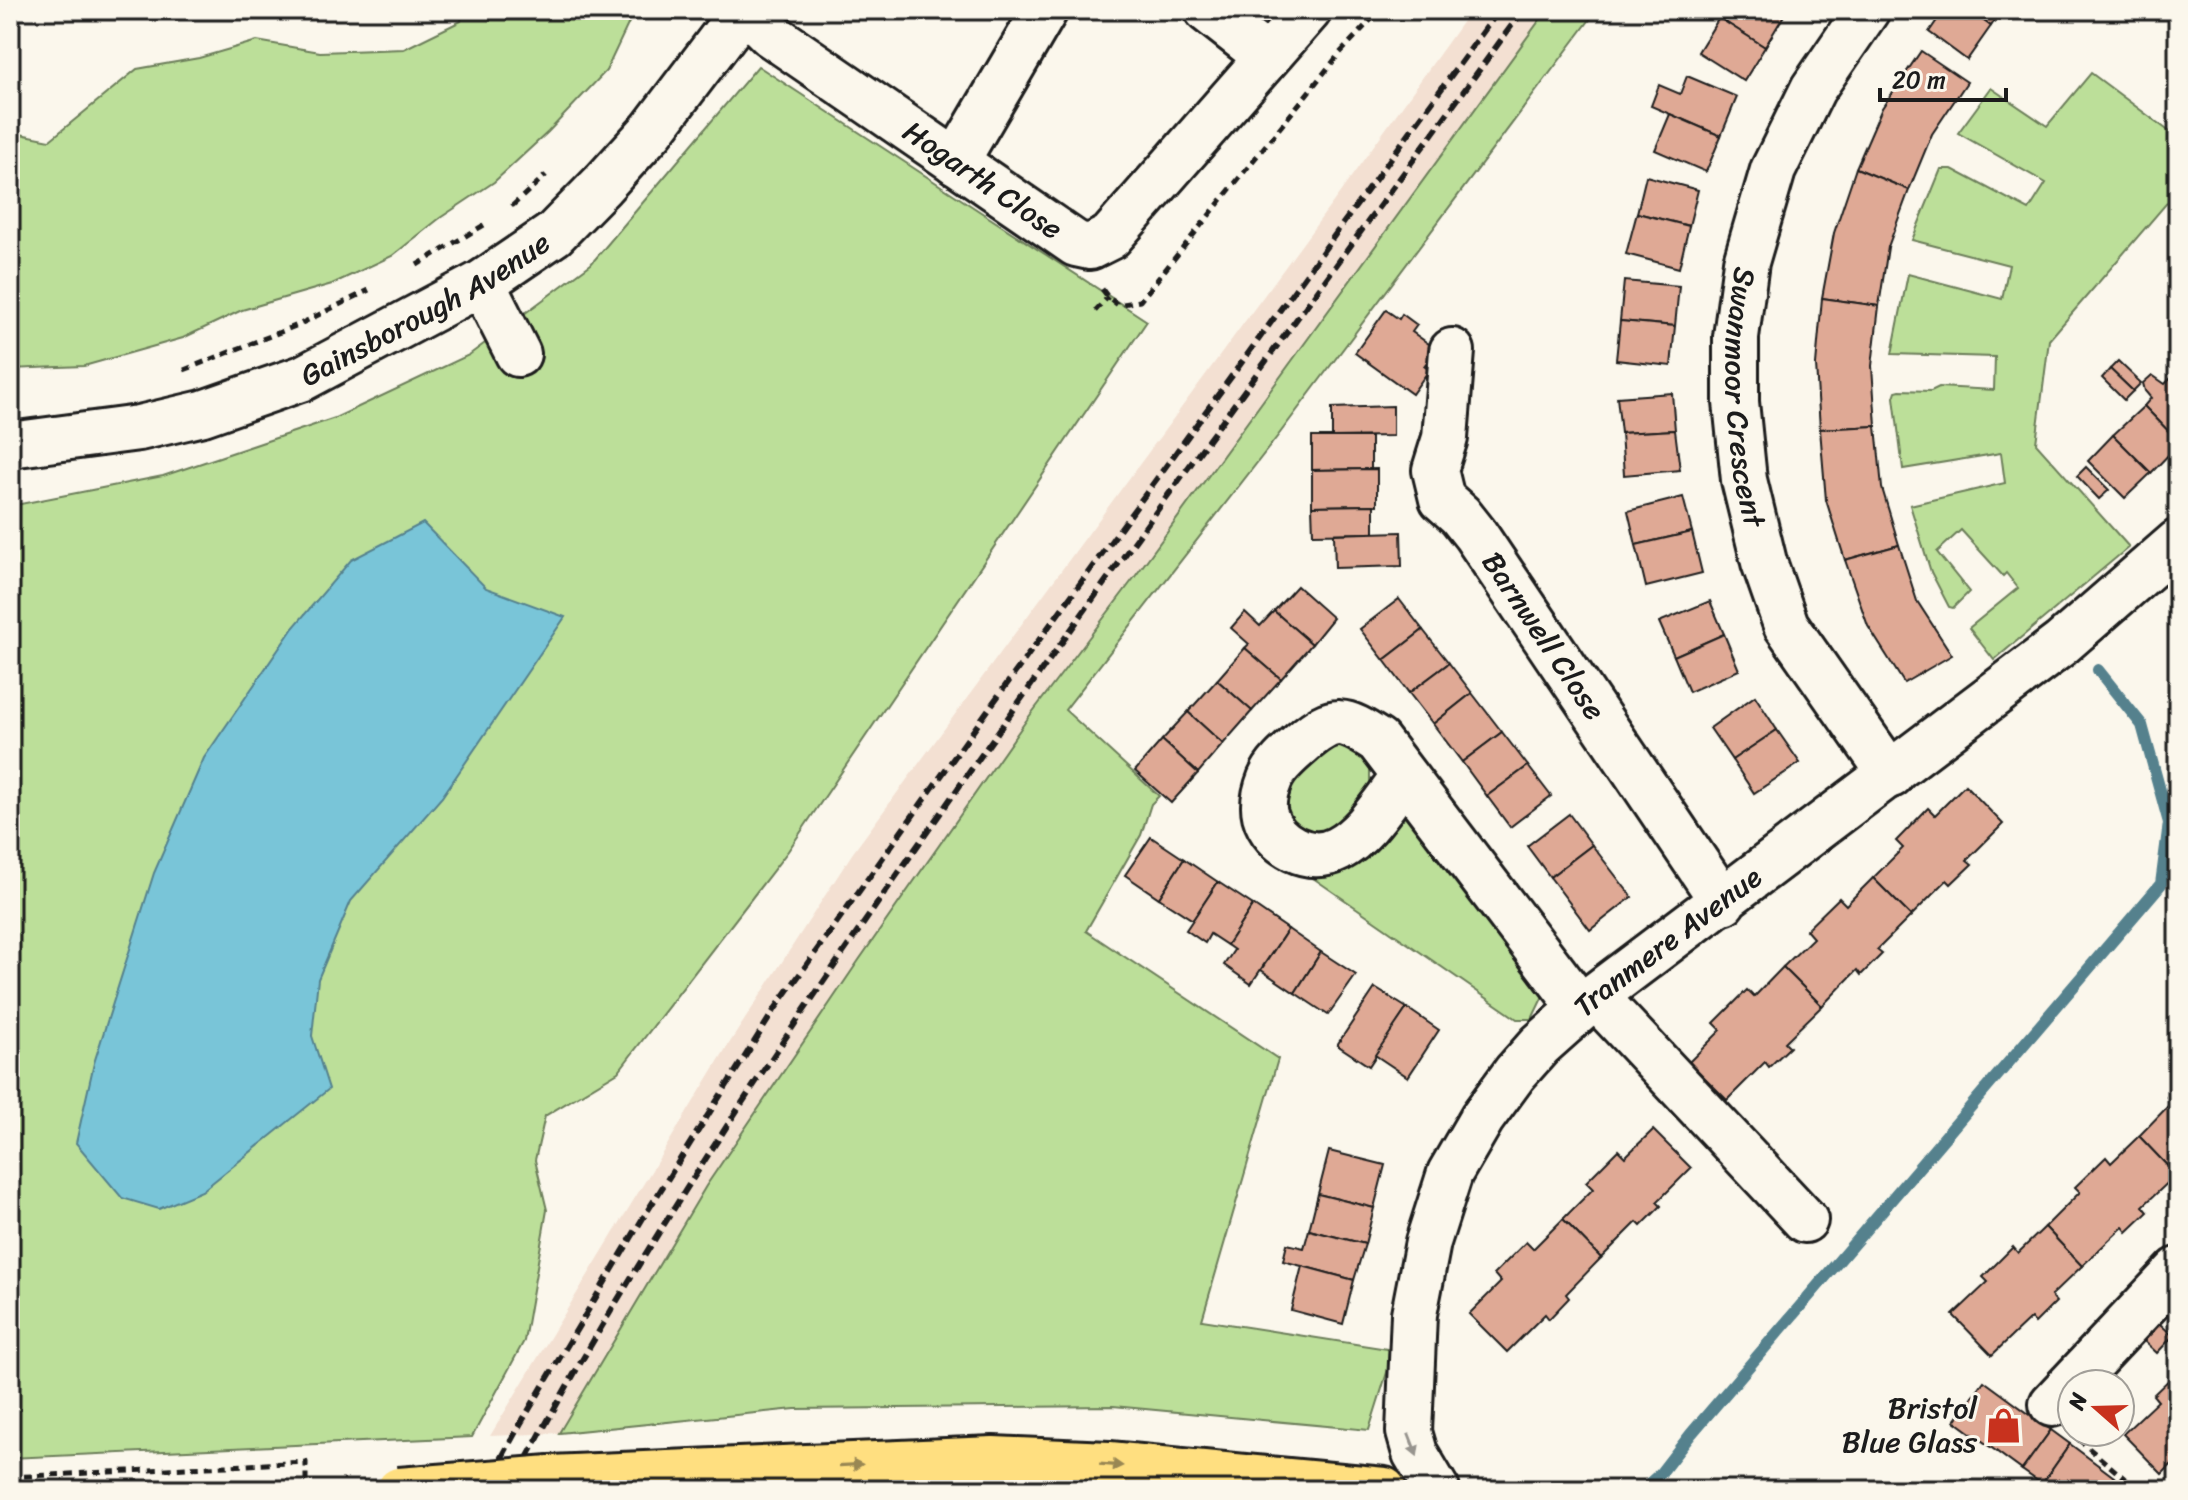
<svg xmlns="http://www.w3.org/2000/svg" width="2188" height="1500" viewBox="0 0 2188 1500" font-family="Sriracha,sans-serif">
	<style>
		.built { fill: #f3e0d2 }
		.green { fill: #bcdf99; stroke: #6c7e5a; stroke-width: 2 }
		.water { fill: #79c5d8; stroke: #54818d; stroke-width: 2 }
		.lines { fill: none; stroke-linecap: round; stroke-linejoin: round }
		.stream { stroke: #54818d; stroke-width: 12 }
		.building { fill: #dfa995; stroke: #1c1c1c; stroke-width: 2 }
		.minor-casing { stroke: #1c1c1c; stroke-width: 50 }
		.major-casing { stroke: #1c1c1c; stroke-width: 50 }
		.path { stroke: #1c1c1c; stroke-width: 5; stroke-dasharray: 8 6; stroke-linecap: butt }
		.minor { stroke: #fbf7ec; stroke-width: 44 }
		.major { stroke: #ffdf80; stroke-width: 44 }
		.rail { stroke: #1c1c1c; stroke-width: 6; stroke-dasharray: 12 6; stroke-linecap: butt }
		.major-bridge-casing { stroke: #1c1c1c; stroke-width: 50; stroke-linecap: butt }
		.major-bridge { stroke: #ffdf80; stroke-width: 44 }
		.oneway { fill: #97948e }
		.oneway2 { fill: #998753 }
		.labels { text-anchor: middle; stroke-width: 6; stroke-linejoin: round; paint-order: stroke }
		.street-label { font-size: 30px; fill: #1c1c1c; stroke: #fbf7ec }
		.poi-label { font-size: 30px; fill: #1c1c1c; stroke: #fbf7ec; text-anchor: end }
	</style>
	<rect width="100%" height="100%" fill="#fbf7ec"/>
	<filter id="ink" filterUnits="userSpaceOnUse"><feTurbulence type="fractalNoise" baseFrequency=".0125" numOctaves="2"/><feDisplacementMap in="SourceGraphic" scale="16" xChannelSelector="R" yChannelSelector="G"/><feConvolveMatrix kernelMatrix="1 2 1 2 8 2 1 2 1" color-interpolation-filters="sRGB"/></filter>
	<g filter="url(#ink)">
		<!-- built -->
		<polygon class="built" points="1471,10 1547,10 1134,578 1028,718 859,960 706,1186 559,1433 490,1436 725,1050 852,854 1339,194"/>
		<!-- green -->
		<g class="green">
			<polygon points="463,10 626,10 632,16 606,71 548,132 494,182 440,218 392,256 332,284 242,310 183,338 84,366 10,369 10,132 50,140 137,69 199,58 257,41 320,52 404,49 461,21"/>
			<polygon points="1547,10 1597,10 1277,437 1065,710 1159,796 1151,804 1141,835 1086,931 1278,1059 1202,1320 1394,1350 1369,1430 1113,1406 795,1409 559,1433 706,1186 859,960 1028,718 1134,578"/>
			<polygon points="758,66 1147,321 788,851 618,1072 545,1116 535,1160 547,1210 524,1341 472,1437 10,1458 10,506 163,476 335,418 469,355 591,264"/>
			<polygon points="2091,73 2178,138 2178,190 2049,340 2036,443 2129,547 1994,660 1969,628 2018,588 2006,573 2003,576 1961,530 1937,552 1969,592 1953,608 1949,607 1931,572 1910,505 2005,483 2001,453 1903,469 1894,397 1896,391 1900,390 1931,391 1939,387 1994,390 1995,357 1892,354 1908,274 2002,299 2009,265 1912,240 1941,169 1952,169 2029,210 2046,183 1958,133 1991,88 2047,126"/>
			<polygon points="1347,744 1370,762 1370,786 1330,832 1305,834 1283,817 1285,791 1326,749"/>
			<polygon points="1409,813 1538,987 1543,996 1532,1019 1517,1019 1313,878 1373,849"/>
		</g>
		<!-- water -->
		<polygon class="water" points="423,523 486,588 565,617 442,797 351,901 318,979 312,1036 329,1089 202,1191 159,1209 122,1198 76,1143 94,1063 154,873 204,758 293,628 351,560"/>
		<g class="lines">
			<!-- stream -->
			<polyline class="stream" points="1642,1490 1660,1474 1691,1434 2161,884 2169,823 2142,725 2098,670"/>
		</g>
		<!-- building -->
		<g class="building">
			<polygon points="1724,10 1782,10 1786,12 1765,47 1719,18"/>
			<polygon points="1944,10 1969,10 1991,26 1967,60 1929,32"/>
			<polygon points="1969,10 2002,10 1991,26"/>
			<polygon points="1719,18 1765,47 1744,81 1698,52"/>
			<polygon points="1921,51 1967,82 1932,134 1909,190 1856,168 1882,108"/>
			<polygon points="1687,76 1737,97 1721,136 1651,106 1659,85 1680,94"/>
			<polygon points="1670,114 1721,136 1706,172 1655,150"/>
			<polygon points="1856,168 1909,190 1888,247 1879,306 1822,298 1834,233"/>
			<polygon points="1646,176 1698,190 1689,226 1637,213"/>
			<polygon points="1637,213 1689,226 1679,268 1626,254"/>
			<polygon points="1624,281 1679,286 1675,326 1620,321"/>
			<polygon points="1822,298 1879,306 1872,366 1876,426 1820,429 1816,365"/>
			<polygon points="1386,310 1399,319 1402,314 1417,325 1412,332 1436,349 1424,366 1429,370 1412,394 1355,353"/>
			<polygon points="1620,321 1675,326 1671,366 1616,360"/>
			<polygon points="2118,361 2141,383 2133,391 2110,369"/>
			<polygon points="2110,369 2133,391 2124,400 2102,378"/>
			<polygon points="2175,374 2178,377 2178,441 2144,406 2151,398 2145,391 2143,383 2152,375 2165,384"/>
			<polygon points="1672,393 1675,430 1621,433 1617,397"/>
			<polygon points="1393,406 1393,436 1332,437 1332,408"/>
			<polygon points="2144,406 2178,441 2178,445 2151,473 2113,435"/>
			<polygon points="1876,426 1882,488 1899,545 1845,560 1826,500 1820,429"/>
			<polygon points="1675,430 1680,470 1624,475 1621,433"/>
			<polygon points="2113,435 2151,473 2125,498 2088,461"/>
			<polygon points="1312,437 1371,437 1371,469 1312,470"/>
			<polygon points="2086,467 2109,490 2099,499 2077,476"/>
			<polygon points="1377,469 1377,505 1312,506 1312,470"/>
			<polygon points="1683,497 1692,532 1636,545 1628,511"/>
			<polygon points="1374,505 1374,533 1313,534 1312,506"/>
			<polygon points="1401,532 1402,566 1335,568 1334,534"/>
			<polygon points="1692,532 1702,573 1646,587 1636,545"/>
			<polygon points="1899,545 1917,601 1952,655 1904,683 1868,626 1845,560"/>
			<polygon points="1297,586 1333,618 1312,644 1274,611"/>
			<polygon points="1399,599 1423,630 1384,660 1360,629"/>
			<polygon points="1710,601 1724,634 1674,656 1659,622"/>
			<polygon points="1274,611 1312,644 1281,679 1245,648 1249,644 1231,628 1245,612 1260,626"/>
			<polygon points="1423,630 1449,663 1409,693 1384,660"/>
			<polygon points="1724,634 1739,670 1689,692 1674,656"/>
			<polygon points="1245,648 1281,679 1252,711 1217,680"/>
			<polygon points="1449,663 1472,693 1433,724 1409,693"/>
			<polygon points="1217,680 1252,711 1223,744 1188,712"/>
			<polygon points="1472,693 1502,732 1462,762 1433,724"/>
			<polygon points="1755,696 1777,730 1732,760 1710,728"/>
			<polygon points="1188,712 1223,744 1198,773 1162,740"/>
			<polygon points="1777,730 1800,763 1754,793 1732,760"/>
			<polygon points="1502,732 1528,766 1487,796 1462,762"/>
			<polygon points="1162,740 1198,773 1171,803 1135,771"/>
			<polygon points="1528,766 1551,796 1510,827 1487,796"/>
			<polygon points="1965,785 2003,824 1967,860 1972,864 1951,884 1947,880 1911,916 1873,878 1903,848 1896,841 1928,808 1935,815"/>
			<polygon points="1569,814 1592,845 1550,877 1527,846"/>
			<polygon points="1151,837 1184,859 1159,898 1125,875"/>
			<polygon points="1592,845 1632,897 1590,930 1550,877"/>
			<polygon points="1184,859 1218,882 1193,920 1159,898"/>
			<polygon points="1873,878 1911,916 1877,950 1882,954 1861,975 1857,970 1822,1006 1783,967 1813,938 1806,930 1839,898 1846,905"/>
			<polygon points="1218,882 1253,905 1227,945 1210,934 1205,943 1186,930"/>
			<polygon points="1253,905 1288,929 1251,984 1224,965 1234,950 1227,945"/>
			<polygon points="1288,929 1321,952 1295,993 1261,970"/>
			<polygon points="1321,952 1356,975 1328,1015 1295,993"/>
			<polygon points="1783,967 1822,1006 1785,1042 1790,1047 1769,1067 1765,1062 1727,1100 1689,1062 1721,1030 1714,1023 1747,990 1754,997"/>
			<polygon points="1375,988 1407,1008 1369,1066 1337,1045"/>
			<polygon points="1407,1008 1439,1030 1408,1077 1375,1055"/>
			<polygon points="2178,1086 2178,1172 2176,1175 2139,1136 2172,1102 2167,1097"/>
			<polygon points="1653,1130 1691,1168 1657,1202 1661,1206 1641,1226 1637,1222 1601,1258 1563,1219 1593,1189 1586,1182 1618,1150 1625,1157"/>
			<polygon points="2139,1136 2176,1175 2143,1206 2148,1212 2127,1232 2123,1227 2082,1266 2045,1227 2080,1192 2075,1187 2106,1157 2111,1163"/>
			<polygon points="1329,1151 1385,1165 1374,1208 1318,1194"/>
			<polygon points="1318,1194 1374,1208 1365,1244 1309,1230"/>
			<polygon points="1563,1219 1601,1258 1566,1294 1569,1298 1549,1319 1545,1314 1507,1352 1469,1314 1501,1282 1494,1274 1526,1242 1533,1249"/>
			<polygon points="2045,1227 2082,1266 2051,1296 2056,1302 2035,1323 2031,1318 1992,1355 1953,1315 1988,1282 1983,1277 2013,1247 2018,1253"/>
			<polygon points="1309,1230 1365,1244 1354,1280 1283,1261 1287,1244 1304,1248"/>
			<polygon points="1302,1266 1354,1280 1343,1324 1291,1310"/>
			<polygon points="2147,1312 2173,1336 2157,1353 2131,1329"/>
			<polygon points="2178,1371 2178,1458 2162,1474 2123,1434 2158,1401 2153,1395"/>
			<polygon points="1984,1381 2051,1430 2022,1470 1955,1421"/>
			<polygon points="2051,1430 2070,1444 2042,1484 2022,1470"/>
			<polygon points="2070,1444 2126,1486 2108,1490 2051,1490 2042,1484"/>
		</g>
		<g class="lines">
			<defs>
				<g id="minor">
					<path id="s1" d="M746,10L770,34L1076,244L1090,247L1110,237L1309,10"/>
					<polyline points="1207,10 1267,57"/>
					<path id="s2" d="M1867,10L1813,89L1773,170L1746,262L1736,337V402L1744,480L1764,562L1786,625L1891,775"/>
					<polyline points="956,162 1045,10"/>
					<polyline points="482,283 518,354"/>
					<path id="s3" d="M1452,351L1445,438L1435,470L1442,499L1460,515L1475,534L1723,902"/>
					<path id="s4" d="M10,445L139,428L203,413L303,378L482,283L554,234L602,185L652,130L743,10"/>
					<path d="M1404,777C1385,801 1366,834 1338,849C1310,864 1273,845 1265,815C1262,803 1266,789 1270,779C1276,764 1292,752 1303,742C1335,715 1344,719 1378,741L1581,1008"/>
					<polyline points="1595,996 1805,1220"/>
					<polyline points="2052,1404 2178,1270"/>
					<path id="s5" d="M1437,1490L1415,1453L1409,1432L1414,1314L1428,1242L1450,1173L1482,1118L1515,1073L1540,1045L1595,996L2061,644L2178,542"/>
				</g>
				<polyline id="major" points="550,1478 993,1459 1109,1464 1384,1490"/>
			</defs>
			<!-- minor casing -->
			<use href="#minor" class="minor-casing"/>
			<!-- major casing -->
			<use href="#major" class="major-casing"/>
			<!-- path -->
			<g class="path">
				<polyline points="512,206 546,175"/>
				<polyline points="417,265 484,225"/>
				<polyline points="1102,289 1108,297 1118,305 1140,301 1340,53 1380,10"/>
				<polyline points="1095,311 1108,297"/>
				<polyline points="184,370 298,325 369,290"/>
				<polyline points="2078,1439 2138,1490"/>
				<polyline points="10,1477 306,1462 306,1490"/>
			</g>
			<!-- minor -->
			<use href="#minor" class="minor"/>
			<!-- major -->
			<use href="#major" class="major"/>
			<!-- rail -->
			<g class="rail">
				<polyline points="484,1490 518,1428 643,1218 775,1009 993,703 1499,10"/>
				<path d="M510,1490C631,1261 777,1047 925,835C1120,557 1323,284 1523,10"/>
			</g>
			<defs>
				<polyline id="major-bridge" points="399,1490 550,1478"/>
			</defs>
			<!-- major-bridge casing -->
			<use href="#major-bridge" class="major-bridge-casing"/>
			<!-- major-bridge -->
			<use href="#major-bridge" class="major-bridge"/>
		</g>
		<!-- one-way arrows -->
		<defs><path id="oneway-solid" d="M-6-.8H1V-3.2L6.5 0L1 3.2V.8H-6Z" transform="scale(2)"/></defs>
		<use class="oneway" href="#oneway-solid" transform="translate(1413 1445) rotate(69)"/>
		<g class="oneway2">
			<use href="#oneway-solid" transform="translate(851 1465) rotate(-3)"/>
			<use href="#oneway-solid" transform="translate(1111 1465) rotate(4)"/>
		</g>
	</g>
	<!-- icons -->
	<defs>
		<symbol id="shop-bare" viewBox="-9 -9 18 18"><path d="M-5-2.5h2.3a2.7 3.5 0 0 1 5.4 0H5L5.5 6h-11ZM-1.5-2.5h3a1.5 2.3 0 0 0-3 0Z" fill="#c8321e" stroke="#fbf7ec" stroke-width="2.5" paint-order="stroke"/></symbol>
	</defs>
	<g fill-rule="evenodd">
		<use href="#shop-bare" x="1978" y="1400" width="51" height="51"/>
	</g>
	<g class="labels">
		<!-- street labels -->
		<g class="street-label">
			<text dy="10" stroke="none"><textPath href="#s1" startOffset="292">Hogarth Close</textPath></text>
			<text dy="10" stroke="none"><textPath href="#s4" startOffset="442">Gainsborough Avenue</textPath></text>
			<text dy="10" stroke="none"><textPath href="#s2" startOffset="418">Swanmoor Crescent</textPath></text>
			<text dy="10" stroke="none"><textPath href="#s3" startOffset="322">Barnwell Close</textPath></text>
			<text dy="10" stroke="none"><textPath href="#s5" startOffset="650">Tranmere Avenue</textPath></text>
		</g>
		<!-- poi labels -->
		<g class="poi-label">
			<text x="1977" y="1418">Bristol<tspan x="1977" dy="34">Blue Glass</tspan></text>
		</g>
	</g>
	<!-- margin -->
	<rect width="2188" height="1500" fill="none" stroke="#fbf7ec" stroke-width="40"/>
	<rect x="20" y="20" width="2148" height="1460" fill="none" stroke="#1c1c1c" stroke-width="3" filter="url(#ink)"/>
	<!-- north arrow -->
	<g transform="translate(2096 1408) rotate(290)"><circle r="38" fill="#fbf7ec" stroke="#a29f99" stroke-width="2"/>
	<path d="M0-6L14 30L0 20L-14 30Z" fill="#c8321e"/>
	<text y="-12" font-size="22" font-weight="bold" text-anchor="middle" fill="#1c1c1c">N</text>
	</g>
	<!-- scale -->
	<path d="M1880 88v12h126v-12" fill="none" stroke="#1c1c1c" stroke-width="4"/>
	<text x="1892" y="88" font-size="24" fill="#1c1c1c" stroke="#fbf7ec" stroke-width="6" paint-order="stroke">20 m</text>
</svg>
